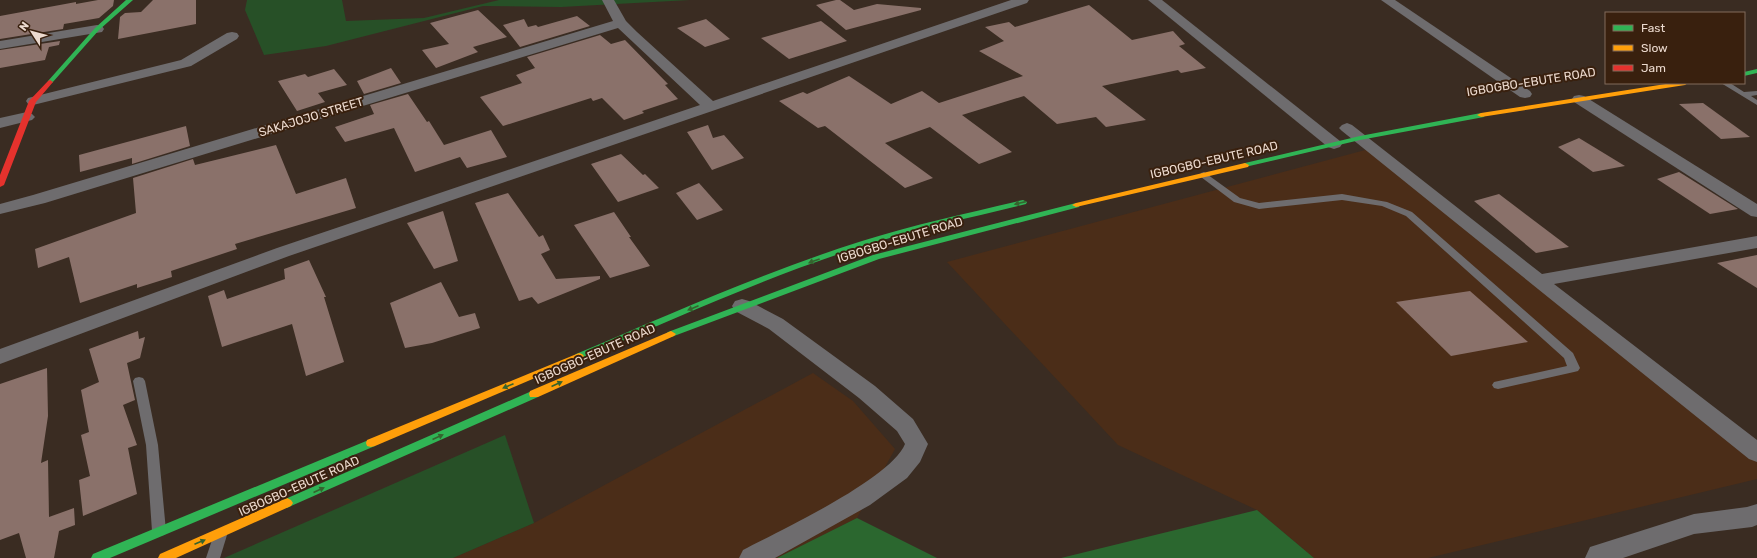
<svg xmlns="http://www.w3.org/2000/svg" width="1757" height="558" viewBox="0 0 1757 558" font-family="Rubik,sans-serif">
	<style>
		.built { fill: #4b2d18 }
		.green { fill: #275027 }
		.forest { fill: #2b672f }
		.building { fill: #8a716a }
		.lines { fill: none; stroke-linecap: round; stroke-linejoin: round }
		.lane { fill: #6e6c6e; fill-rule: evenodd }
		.street { fill: #6e6c6e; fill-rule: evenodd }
		.fast { fill: #30b455; fill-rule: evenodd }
		.slow { fill: #ff9f0a; fill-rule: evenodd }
		.jam { fill: #e5322d; fill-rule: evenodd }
		.oneway { fill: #35632e }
		.labels { text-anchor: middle; stroke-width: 4; stroke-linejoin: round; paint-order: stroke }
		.street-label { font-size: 12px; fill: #ecdacf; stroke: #39200e }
	</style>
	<rect width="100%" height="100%" fill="#3a2c22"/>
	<!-- built -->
	<g class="built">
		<polygon points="1369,149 1757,457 1757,479 1428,558 1314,558 1257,510 1118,445 947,262"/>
		<polygon points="813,373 853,401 895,449 857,518 777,558 453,558 534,523"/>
	</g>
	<!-- green -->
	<g class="green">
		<polygon points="247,0 342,0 346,21 424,18 499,0 690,0 561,7 483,6 326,46 264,55 245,10"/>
		<polygon points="505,435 534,523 453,558 224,558"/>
	</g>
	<!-- forest -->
	<g class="forest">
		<polygon points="1257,510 1314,558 1061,558"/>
		<polygon points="857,518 937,558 777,558"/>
	</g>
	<!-- building -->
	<g class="building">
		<polygon points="98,0 114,0 113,6 99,18 64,24 63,29 0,39 0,16 76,2 76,4"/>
		<polygon points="153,0 196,0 196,24 118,39 120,17 125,13 141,12"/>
		<polygon points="836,0 840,0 854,10 877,4 921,8 921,10 846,30 816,5"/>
		<polygon points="1089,5 1132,40 1173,31 1185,44 1179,46 1206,68 1181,73 1178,70 1102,86 1146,120 1106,127 1096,117 1057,124 1024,96 962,115 1012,152 979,164 930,127 885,143 933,178 905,188 825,126 818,128 779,101 803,92 807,94 849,76 891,104 922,91 939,103 1023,76 979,51 1004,41 985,27 1009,22 1015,27"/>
		<polygon points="478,10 507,37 473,47 478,52 436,68 422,50 449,44 430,23"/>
		<polygon points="577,16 590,26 520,47 503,25 524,19 528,27 536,25 538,27"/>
		<polygon points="706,19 730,39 705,47 677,28"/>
		<polygon points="821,21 847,41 789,59 761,38"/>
		<polygon points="600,35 611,44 625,40 668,84 665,85 678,99 642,111 644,113 624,120 602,98 593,101 591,98 503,126 480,97 522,83 516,75 535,68 527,57"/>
		<polygon points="60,41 59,45 49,47 45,60 0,68 0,50"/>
		<polygon points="391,68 401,83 364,94 357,81"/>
		<polygon points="334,69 347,85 318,93 325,102 297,111 278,81 305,74 308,77"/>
		<polygon points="408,94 427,122 429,121 444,145 491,130 507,157 467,168 460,157 415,172 394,128 345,142 335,127 374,114 370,105"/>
		<polygon points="1703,103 1750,137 1721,139 1679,104"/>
		<polygon points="708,125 713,138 724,135 744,158 712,170 687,132"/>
		<polygon points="186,126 190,146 132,164 132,158 80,172 79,155"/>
		<polygon points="1579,138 1625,166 1593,172 1558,147"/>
		<polygon points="276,145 296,194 346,178 356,208 235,244 237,249 171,271 172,277 137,288 137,284 80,303 69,257 38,268 35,249 136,213 133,178 193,159 195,165"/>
		<polygon points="621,154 643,175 645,174 659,188 618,202 591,164"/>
		<polygon points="1679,172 1684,175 1738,209 1710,214 1657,179"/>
		<polygon points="699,183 723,210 697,220 676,193"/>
		<polygon points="508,193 539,237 543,235 550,250 541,254 556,279 600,276 600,279 538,304 532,297 519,301 475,203"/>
		<polygon points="1499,194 1569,247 1536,253 1474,201"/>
		<polygon points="443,211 458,261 434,269 407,223"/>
		<polygon points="614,212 631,237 629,237 650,266 610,278 574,225"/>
		<polygon points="1757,255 1757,288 1717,263"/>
		<polygon points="309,260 326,297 324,297 344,362 306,376 292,324 222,347 208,296 224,290 227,299 285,279 284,269"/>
		<polygon points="441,282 459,317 475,313 480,328 432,343 405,348 390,303"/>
		<polygon points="1470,291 1528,342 1451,356 1396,302"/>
		<polygon points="138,331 139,339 145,337 140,358 127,363 135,400 123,405 137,445 128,448 137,494 83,516 79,480 90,476 81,435 89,432 81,390 99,382 89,349"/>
		<polygon points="47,368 48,416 41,463 48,460 49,517 74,508 75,525 59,531 54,558 26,558 19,533 0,540 0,384"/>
	</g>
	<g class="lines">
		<!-- lane -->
		<g class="lane">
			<polygon points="1721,83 1730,83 1744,92 1757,91 1757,95 1751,96 1757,100 1757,105"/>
			<polygon points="1204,172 1240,198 1259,203 1342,194 1387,202 1412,212 1573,353 1580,368 1578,371 1574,372 1498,389 1494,388 1492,385 1494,382 1567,366 1564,358 1406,216 1382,206 1342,200 1259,209 1234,202 1201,177 1200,175 1201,173"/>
			<polygon points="139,377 143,378 145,381 158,445 166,531 164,535 159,536 154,535 152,531 146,445 133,381 135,378"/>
			<polygon points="220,529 225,531 227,535 220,558 206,558 215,531"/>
		</g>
		<!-- street -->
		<g class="street">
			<polygon points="602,0 614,0 626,21 637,32 713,101 1011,0 1029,0 1027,3 289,256 0,364 0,349 277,248 700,105 618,28 45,203 0,214 0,204 33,195 613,21"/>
			<polygon points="1148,0 1162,0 1340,141 1342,144 1340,147 1334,149 1328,147"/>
			<polygon points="1381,0 1395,0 1530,91 1532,94 1530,97 1525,98 1520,97"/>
			<polygon points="97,25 102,26 104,29 102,32 0,49 0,41"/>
			<polygon points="232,32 237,33 239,36 237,39 191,66 33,105 28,104 26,101 28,98 181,60 227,33"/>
			<polygon points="1579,95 1584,96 1757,204 1757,217 1751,216 1574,102 1572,99 1574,96"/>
			<polygon points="27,112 32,114 35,117 32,120 0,128 0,118"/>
			<polygon points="1347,123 1352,125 1542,274 1757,236 1757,248 1554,284 1757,440 1757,462 1749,459 1342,131 1339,128 1342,125"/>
			<path d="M742,299L749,301L783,319L875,386L913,419L928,444L920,462L907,478L870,505L775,558H739L743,550C779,531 891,479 905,444L897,431L859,398L769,329L735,311L732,306L735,301Z"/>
			<polygon points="1757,504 1757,525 1752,527 1694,534 1623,558 1585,558 1590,547 1694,514 1747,507"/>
		</g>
		<!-- fast -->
		<g class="fast">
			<polygon points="126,0 133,0 99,30 52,83 48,83 48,81 95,28"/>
			<polygon points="1757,69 1757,73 1744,76 1744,72"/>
			<polygon points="1481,113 1485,115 1484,117 1360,140 1245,167 1241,165 1245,163 1360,136"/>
			<path d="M1023,200L1027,202L1026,204C974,217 921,228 870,244C772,274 677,318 582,358H576L574,356L576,354C670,314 764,272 862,241C915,224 969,213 1023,200Z"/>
			<polygon points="1076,203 1080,205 1079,207 879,259 674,336 671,337 666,334 668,332 873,255"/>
			<polygon points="534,390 538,391 539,394 538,397 291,506 287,508 283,506 281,503 283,500"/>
			<polygon points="371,439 375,440 376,443 375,446 110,558 91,558 93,554"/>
		</g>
		<!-- slow -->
		<g class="slow">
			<polygon points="1672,83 1688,83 1685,85 1481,117 1477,115 1481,113"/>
			<polygon points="1245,163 1249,165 1248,167 1076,207 1072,205 1076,203"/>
			<polygon points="671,331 676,334 674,336 538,397 530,397 529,394 530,391"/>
			<polygon points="579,353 582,354 584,356 582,358 375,446 371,447 367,446 366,443 367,440"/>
			<polygon points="287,498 291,500 293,503 291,506 176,558 158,558 160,554"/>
		</g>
		<!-- jam -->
		<polygon class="jam" points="50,80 53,82 36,102 4,185 0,187 0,175 29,101 48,81"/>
	</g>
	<!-- one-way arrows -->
	<defs><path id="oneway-solid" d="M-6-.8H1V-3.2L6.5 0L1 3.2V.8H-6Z"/></defs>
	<g class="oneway">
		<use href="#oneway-solid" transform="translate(1020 203) rotate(167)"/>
		<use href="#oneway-solid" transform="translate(814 261) rotate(160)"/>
		<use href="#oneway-solid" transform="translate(693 308) rotate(157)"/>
		<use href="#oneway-solid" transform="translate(557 384) rotate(-24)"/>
		<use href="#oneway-solid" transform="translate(508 386) rotate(157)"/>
		<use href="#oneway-solid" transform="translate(438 437) rotate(-24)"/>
		<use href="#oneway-solid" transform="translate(319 490) rotate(-24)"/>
		<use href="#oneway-solid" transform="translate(200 542) rotate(-23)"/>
	</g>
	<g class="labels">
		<!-- street labels -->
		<g class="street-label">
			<text transform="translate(1531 82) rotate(-9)" y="4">IGBOGBO-EBUTE ROAD</text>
			<text transform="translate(311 117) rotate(-17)" y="4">SAKAJOJO STREET</text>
			<text transform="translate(1214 160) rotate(-13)" y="4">IGBOGBO-EBUTE ROAD</text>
			<text transform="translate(900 240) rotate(-17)" y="4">IGBOGBO-EBUTE ROAD</text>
			<text transform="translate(595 354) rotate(-24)" y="4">IGBOGBO-EBUTE ROAD</text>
			<text transform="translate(299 486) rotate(-24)" y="4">IGBOGBO-EBUTE ROAD</text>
		</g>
	</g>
	<!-- legend -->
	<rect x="1605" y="12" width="140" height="72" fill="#39200e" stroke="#816a5b"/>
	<rect x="1613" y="25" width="20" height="6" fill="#30b455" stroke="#816a5b"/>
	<text x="1641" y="32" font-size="12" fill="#ecdacf">Fast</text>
	<rect x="1613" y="45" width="20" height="6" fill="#ff9f0a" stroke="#816a5b"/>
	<text x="1641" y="52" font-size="12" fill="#ecdacf">Slow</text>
	<rect x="1613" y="65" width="20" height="6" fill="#e5322d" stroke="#816a5b"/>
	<text x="1641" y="72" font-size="12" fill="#ecdacf">Jam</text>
	<!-- north arrow -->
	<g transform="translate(32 32) rotate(306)" stroke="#39200e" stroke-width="3" paint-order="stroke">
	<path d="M0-3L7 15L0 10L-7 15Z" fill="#ecdacf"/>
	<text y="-6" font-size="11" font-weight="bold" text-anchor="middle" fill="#ecdacf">N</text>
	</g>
</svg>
